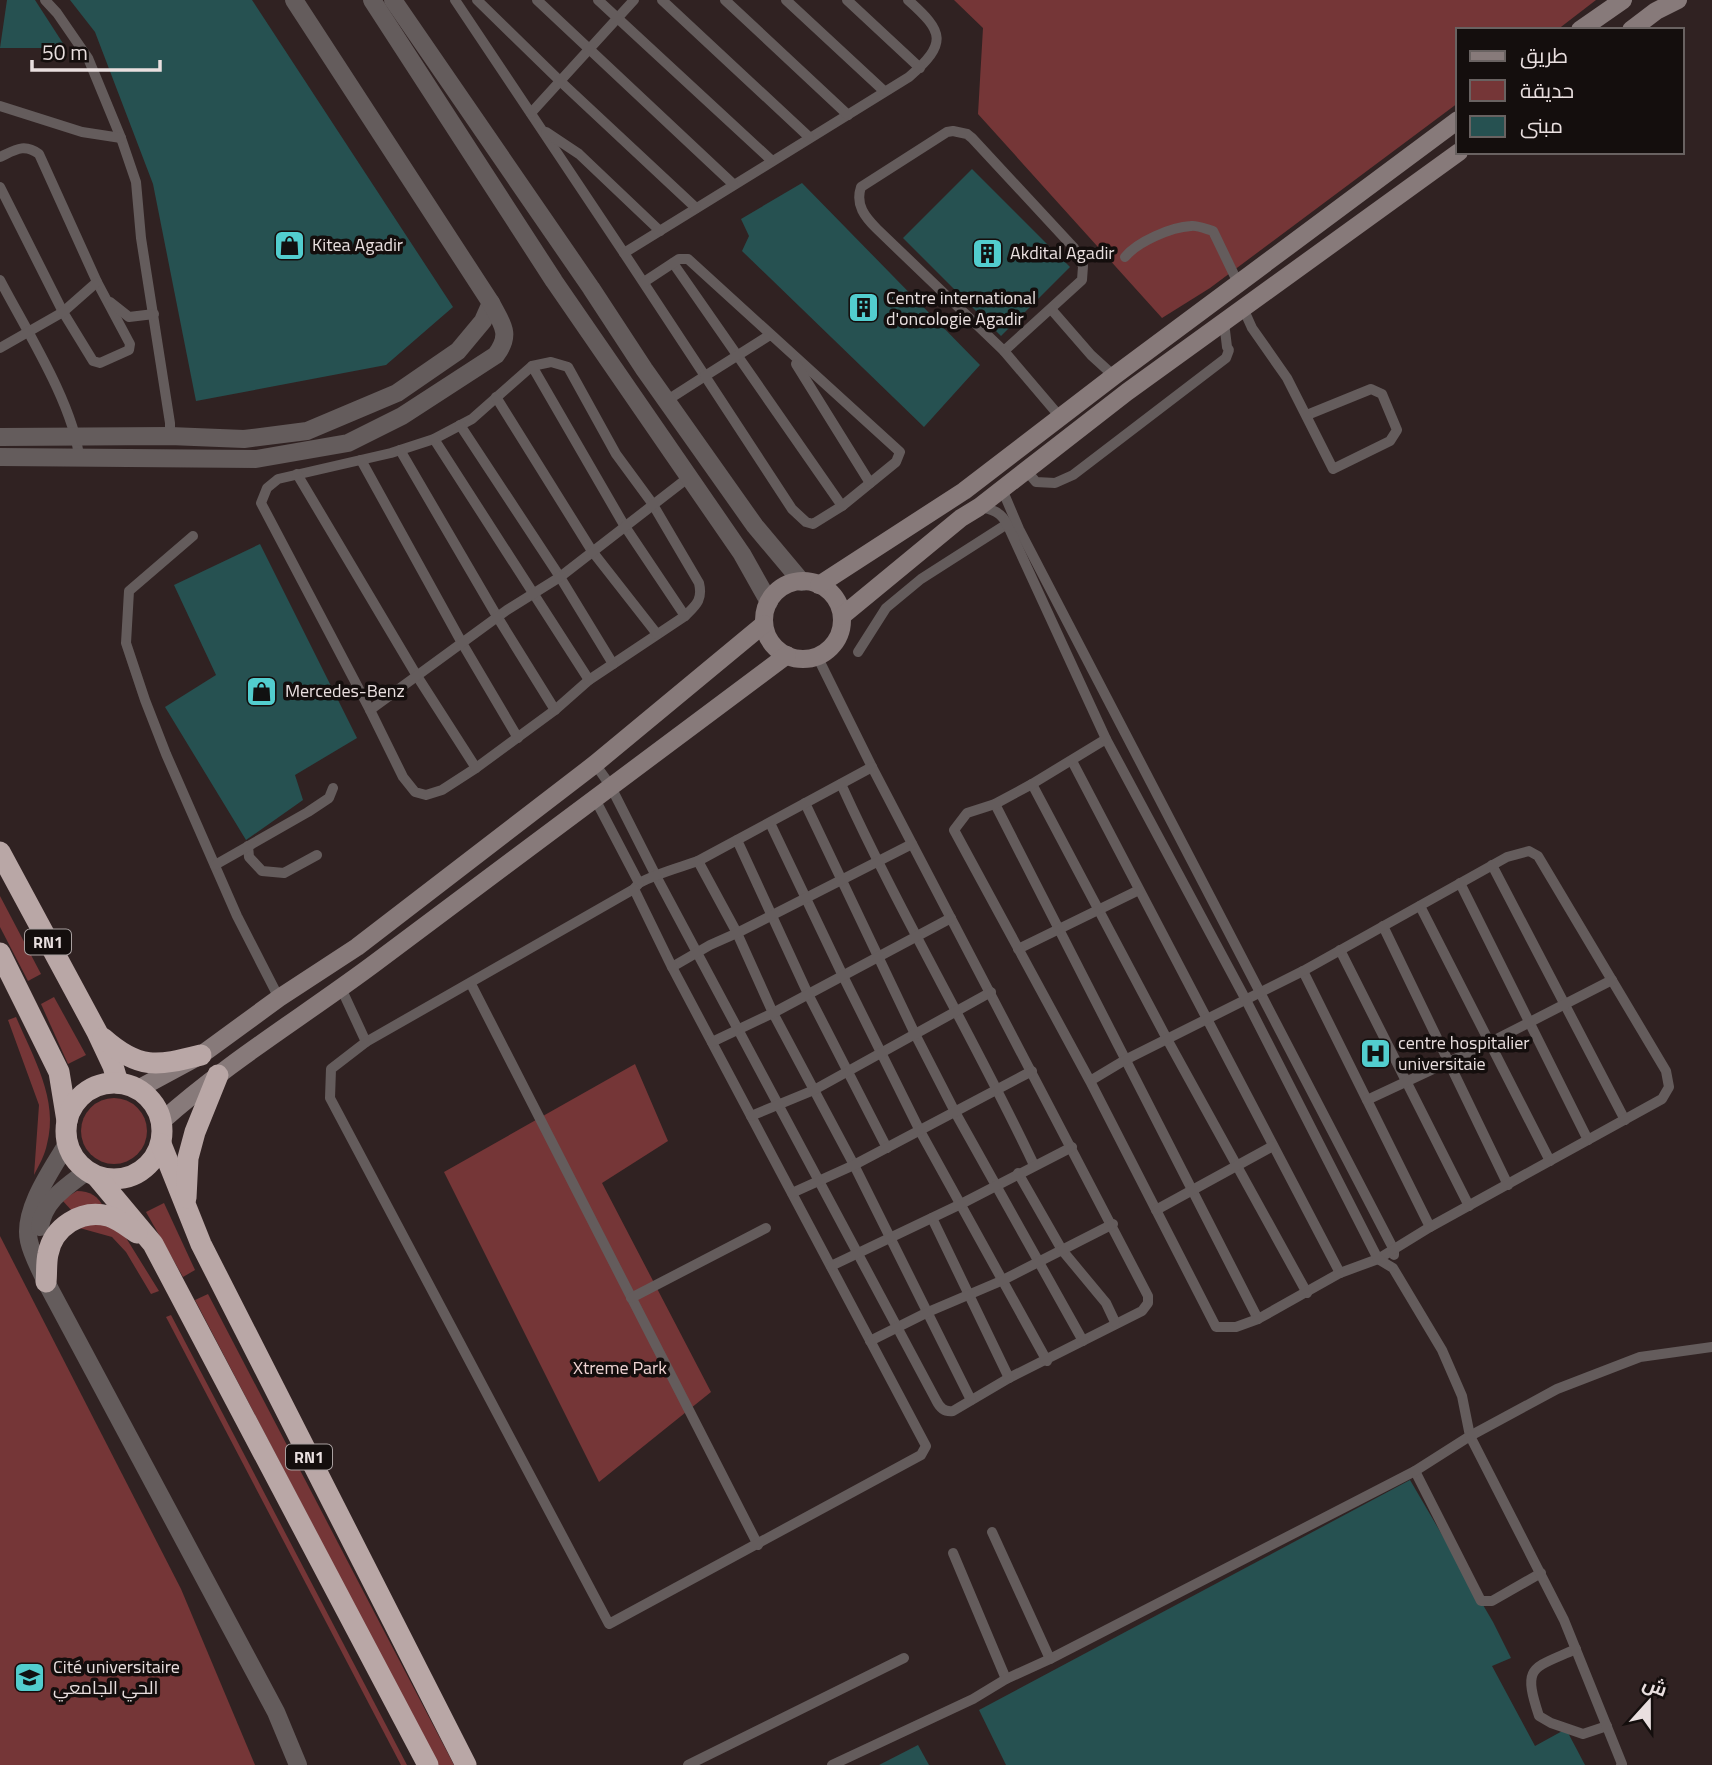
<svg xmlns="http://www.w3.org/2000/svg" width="1712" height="1765" viewBox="0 0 1712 1765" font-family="'Titillium Web',Cairo,sans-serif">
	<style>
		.green { fill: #753637 }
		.building { fill: #265151 }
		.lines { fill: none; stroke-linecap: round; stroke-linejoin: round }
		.lane { stroke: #645c5c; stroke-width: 10 }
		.street { stroke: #645c5c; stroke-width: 18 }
		.secondary { stroke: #877a7a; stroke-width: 18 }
		.highway { stroke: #b9a7a6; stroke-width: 21 }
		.labels { text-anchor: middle; stroke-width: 7; stroke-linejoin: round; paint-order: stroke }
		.shield { fill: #140e0d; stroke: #a9a0a0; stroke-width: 2 }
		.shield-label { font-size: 16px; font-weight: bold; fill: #e9dfdf }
		.poi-label { font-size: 18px; fill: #e9dfdf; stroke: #140e0d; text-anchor: start }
		.park-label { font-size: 18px; fill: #f0d5d4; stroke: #140e0d }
	</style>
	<rect width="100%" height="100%" fill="#302222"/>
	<!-- green -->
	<g class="green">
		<polygon points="954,0 1596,0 1557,30 1458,30 1458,103 1210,288 1162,318 978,114 983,28"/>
		<polygon points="0,896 41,974 28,981 0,927"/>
		<polygon points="54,997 86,1055 68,1064 41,1004"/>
		<path d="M16,1017C33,1057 59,1100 47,1144C45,1155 39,1165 34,1175L39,1105L8,1020Z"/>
		<polygon points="635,1064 668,1141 602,1183 711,1392 599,1482 444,1172"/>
		<circle cx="114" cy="1131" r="33"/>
		<path d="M77,1191C90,1191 98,1196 104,1208L73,1212L62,1200Z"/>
		<polygon points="164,1203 195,1270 183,1277 146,1212"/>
		<polygon points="100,1221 123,1233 159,1291 151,1294 126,1252 112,1237 76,1227"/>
		<polygon points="0,1236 181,1589 255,1765 0,1765"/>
		<polygon points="208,1294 454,1765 438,1765 195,1300"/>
		<polygon points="171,1315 407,1765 401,1765 166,1317"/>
	</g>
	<!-- building -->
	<g class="building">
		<polygon points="7,0 35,0 66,48 0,48"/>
		<polygon points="70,0 252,0 453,307 386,365 196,401 153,184 95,32"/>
		<polygon points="972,169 1070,267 1001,336 903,238"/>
		<polygon points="802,183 980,365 924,427 742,251 749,236 741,219"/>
		<polygon points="260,544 357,738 295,775 303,800 246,840 165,707 216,675 174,585"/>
		<polygon points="1410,1480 1493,1622 1511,1658 1492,1666 1535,1746 1566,1729 1585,1765 1006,1765 979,1710"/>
		<polygon points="918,1745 929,1765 879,1765"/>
	</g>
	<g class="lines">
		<!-- lane -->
		<g class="lane">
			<polyline points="45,0 57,13 88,58 121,138 136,182 141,238 170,423 170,436"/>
			<path d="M455,0L624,253L909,77C948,43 944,32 908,0"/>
			<polyline points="477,0 560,81 696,208"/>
			<polyline points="537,0 733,184"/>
			<polyline points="598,0 771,160"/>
			<polyline points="662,0 809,137"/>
			<polyline points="725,0 848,115"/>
			<polyline points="786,0 884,91"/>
			<polyline points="847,0 920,68"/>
			<polyline points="0,106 82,132 121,138"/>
			<polyline points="531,113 634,0"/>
			<path d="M953,131L967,134L972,138L1074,248L1083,266L1082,280L1004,351L877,229C865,217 855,205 861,187L947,132Z"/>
			<polyline points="546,132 579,154 660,231"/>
			<path d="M0,157C15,150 24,143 39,154L97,282L130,344L129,350L100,363L93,361L63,312L0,187"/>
			<polyline points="624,253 705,376 666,401"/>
			<path d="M1125,257C1137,242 1171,227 1191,226C1197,225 1206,229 1213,231L1239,285"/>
			<polyline points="673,263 842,506"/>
			<path d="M0,280C25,328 74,405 79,457"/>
			<polyline points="644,282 679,259 688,259 900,452 896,462 842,506 813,524 806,522 792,509 705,376 770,335"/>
			<polyline points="110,302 129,317 154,314"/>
			<polyline points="1243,308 1252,328 1287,378 1333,469 1390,441 1397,430 1382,394 1371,389 1307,415"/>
			<polyline points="1051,309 1091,355 1114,376"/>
			<polyline points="0,348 63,312 97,282"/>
			<polyline points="1004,351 1061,418"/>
			<path d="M551,362L568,367L616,454L652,503L699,583C703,600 696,605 685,616L589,680L555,710L476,768L442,790L426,795L415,792L403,777L370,710L261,503L267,488L278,479L391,453L434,439L472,419L532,366Z"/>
			<polyline points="796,364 870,483"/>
			<polyline points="532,366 624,525 685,616"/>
			<polyline points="496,397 592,551 657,634"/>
			<polyline points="460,425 560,577 613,664"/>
			<polyline points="434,439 589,680"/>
			<polyline points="400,450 498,618 555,710"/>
			<polyline points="361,460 462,643 518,738"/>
			<polyline points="1026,470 1036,482 1055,483 1073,475 1226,358 1229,350 1227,347 1224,322"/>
			<polyline points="297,474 417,676 476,768"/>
			<polyline points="1002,489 1019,529 1394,1250 1394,1255"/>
			<polyline points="193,536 129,591 126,643 145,700 166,754 237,916 279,998"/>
			<polyline points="858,652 886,608 921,579 1007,524"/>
			<polyline points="370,710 507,610 560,577 689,477"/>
			<polyline points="1072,761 1340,1273"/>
			<path d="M595,764L610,785L655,874L936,1400C940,1408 944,1412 953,1411L1009,1378L1142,1311L1148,1303V1296L872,767L817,656"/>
			<path d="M841,784C900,914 973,1036 1034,1165"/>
			<polyline points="1032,784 1167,1039 1307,1293"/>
			<polyline points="805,803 915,1034 955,1112 1083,1341"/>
			<polyline points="995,804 1258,1319"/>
			<polyline points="770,823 843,976 920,1131 1047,1361"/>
			<polyline points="737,840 808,994 887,1148"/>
			<polyline points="248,846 249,857 262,871 284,873 317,855"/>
			<polyline points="698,861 737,933 773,1013 854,1165 971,1400"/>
			<polyline points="215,865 308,812 329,798 333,788"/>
			<polyline points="1492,865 1625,1120"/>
			<path d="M639,883C658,873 678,868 698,861L872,767"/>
			<polyline points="1460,883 1588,1140"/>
			<polyline points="1420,906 1550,1161"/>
			<polyline points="1383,926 1508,1185"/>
			<polyline points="1018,949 1139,890"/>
			<polyline points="1340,950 1469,1206"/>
			<polyline points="672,967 710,945 737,933 912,844"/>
			<polyline points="1303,971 1430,1227"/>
			<polyline points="471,984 758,1545"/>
			<polyline points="341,988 366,1042 634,889 639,883 594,797"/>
			<polyline points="366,1042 331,1069 330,1098 609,1624 921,1455 926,1446 672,967 634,889"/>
			<polyline points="712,1042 773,1013 951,918"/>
			<polyline points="1090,1081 1125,1060 1303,971 1507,857 1529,851 1538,856 1666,1071 1669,1087 1662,1099 1430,1227 1378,1259 1340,1273 1258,1319 1236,1327 1216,1327 1090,1081 954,830 967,813 995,804 1032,784 1106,739"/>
			<polyline points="1367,1100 1489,1043 1612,980"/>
			<polyline points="751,1116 814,1090 991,992"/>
			<polyline points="1018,1173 1062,1250 1106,1303 1115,1322"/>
			<polyline points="792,1193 854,1165 1032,1071"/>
			<polyline points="1156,1210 1273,1146"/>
			<polyline points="932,1218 1009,1378"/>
			<polyline points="831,1266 961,1204 1072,1147"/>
			<polyline points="631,1298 766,1228"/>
			<polyline points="870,1341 928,1312 1001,1281 1113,1224"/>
			<polyline points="1415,1471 1481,1601 1492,1601 1541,1573"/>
			<polyline points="992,1532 1050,1659"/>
			<polyline points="953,1553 1006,1679"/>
			<path d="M1576,1649C1532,1669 1522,1665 1539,1716L1551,1723L1583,1734L1607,1726"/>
			<polyline points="688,1765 904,1658"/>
			<path d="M832,1765L973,1699L1006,1679L1050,1659L1415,1471L1470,1436L1462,1396L1442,1350L1393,1268L1378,1259L1246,1000L1106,739L1007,524C1001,512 992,509 979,507"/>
			<polyline points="1621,1765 1622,1764 1564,1620 1470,1436 1557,1389 1640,1357 1712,1347"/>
		</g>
		<!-- street -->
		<g class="street">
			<polyline points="372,0 554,281 742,554 769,602"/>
			<polyline points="393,0 591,288 644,369 755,526 802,582"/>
			<polyline points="0,437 170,436 244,439 307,431 397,393 458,351 483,321 491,303"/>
			<path d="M0,457L256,459L348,443L402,416L496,355C512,334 502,324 491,303L294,0"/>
			<path d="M67,1144C52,1169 22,1211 29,1241C32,1255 40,1269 46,1282L276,1712L298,1765"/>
			<path d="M40,1227C44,1200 66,1187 87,1171"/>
		</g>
		<!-- secondary -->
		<g class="secondary">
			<polyline points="1580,30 1623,0"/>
			<polyline points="1631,30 1656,11 1678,0"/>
			<circle cx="803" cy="620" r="39"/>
			<polyline points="819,585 964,491 1114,376 1458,120"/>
			<polyline points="842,616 961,518 979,507 1127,392 1459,152"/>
			<polyline points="138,1089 201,1055 279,998 357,947 595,764 764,624"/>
			<path d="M162,1121C228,1062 304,1016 375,963C513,861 649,757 787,655"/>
		</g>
		<!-- highway -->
		<g class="highway">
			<polyline points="0,852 97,1032 113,1066 118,1083"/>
			<polyline points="0,953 59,1072 67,1121"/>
			<path d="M103,1038C139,1070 157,1066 201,1055"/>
			<circle cx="114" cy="1131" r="48"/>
			<polyline points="161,1144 201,1244 466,1765"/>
			<polyline points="97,1177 153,1244 428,1765"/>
			<polyline points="186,1198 188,1158 195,1132 218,1075"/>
			<path d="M46,1282C47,1273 46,1263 48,1254C53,1227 81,1209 108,1216C118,1219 128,1227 137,1233"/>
		</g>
	</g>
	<!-- icons -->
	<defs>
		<symbol id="shop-square" viewBox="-11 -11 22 22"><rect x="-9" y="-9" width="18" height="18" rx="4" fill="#52cdce" stroke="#140e0d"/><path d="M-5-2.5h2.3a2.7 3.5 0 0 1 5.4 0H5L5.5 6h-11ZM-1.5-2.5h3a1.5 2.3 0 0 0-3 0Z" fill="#111"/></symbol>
		<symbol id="building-square" viewBox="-11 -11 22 22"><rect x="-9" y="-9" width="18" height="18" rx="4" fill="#52cdce" stroke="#140e0d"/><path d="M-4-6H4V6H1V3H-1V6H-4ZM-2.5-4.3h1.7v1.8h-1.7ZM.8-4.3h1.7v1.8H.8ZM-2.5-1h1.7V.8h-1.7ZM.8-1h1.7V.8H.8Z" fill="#111"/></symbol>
		<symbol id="hospital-square" viewBox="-11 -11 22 22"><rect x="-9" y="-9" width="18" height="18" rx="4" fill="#52cdce" stroke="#140e0d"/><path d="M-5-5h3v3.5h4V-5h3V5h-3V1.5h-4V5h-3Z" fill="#111"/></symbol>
		<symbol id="university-square" viewBox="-11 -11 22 22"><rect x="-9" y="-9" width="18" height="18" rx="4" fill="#52cdce" stroke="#140e0d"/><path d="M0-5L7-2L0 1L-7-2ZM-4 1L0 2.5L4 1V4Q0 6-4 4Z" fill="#111"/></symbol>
	</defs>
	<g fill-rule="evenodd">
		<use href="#shop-square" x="272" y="228" width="35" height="35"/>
		<use href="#building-square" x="970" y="236" width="35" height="35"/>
		<use href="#building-square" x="846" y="290" width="35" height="35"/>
		<use href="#shop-square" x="244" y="674" width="35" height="35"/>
		<use href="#hospital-square" x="1358" y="1036" width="35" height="35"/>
		<use href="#university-square" x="12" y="1660" width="35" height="35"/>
	</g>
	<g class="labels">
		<!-- shield labels -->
		<g class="shield">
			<rect x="25" y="929.5" width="46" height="25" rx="5"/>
			<rect x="286" y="1444.5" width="46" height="25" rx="5"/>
		</g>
		<g class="shield-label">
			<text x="48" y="948">RN1</text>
			<text x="309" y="1463">RN1</text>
		</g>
		<!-- poi labels -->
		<g class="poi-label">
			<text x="312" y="251">Kitea Agadir</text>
			<text x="1010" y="259">Akdital Agadir</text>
			<text x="886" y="304">Centre international<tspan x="886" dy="21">d'oncologie Agadir</tspan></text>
			<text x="285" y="697">Mercedes-Benz</text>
			<text x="1398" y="1049">centre hospitalier<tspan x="1398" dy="21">universitaie</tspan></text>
			<text x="53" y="1673">Cité universitaire<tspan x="53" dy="21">الحي الجامعي</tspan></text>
		</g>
		<!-- park labels -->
		<g class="park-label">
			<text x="620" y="1374">Xtreme Park</text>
		</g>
	</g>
	<!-- legend -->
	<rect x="1456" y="28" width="228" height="126" fill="#140e0d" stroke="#696261" stroke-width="2"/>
	<rect x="1470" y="51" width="35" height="10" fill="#877a7a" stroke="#696261" stroke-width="2"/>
	<text x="1520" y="63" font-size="21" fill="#e9dfdf">طريق</text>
	<rect x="1470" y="80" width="35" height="21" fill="#753637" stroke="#696261" stroke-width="2"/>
	<text x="1520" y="98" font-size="21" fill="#e9dfdf">حديقة</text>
	<rect x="1470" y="116" width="35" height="21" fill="#265151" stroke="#696261" stroke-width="2"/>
	<text x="1520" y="133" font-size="21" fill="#e9dfdf">مبنى</text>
	<!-- north arrow -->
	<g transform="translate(1649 1702) rotate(21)" stroke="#140e0d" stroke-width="5" paint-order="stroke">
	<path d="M0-5L12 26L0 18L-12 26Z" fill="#e9dfdf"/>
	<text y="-10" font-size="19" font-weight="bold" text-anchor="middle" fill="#e9dfdf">ش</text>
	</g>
	<!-- scale -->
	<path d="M32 60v10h128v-10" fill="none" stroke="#e9dfdf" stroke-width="3.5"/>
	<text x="42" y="60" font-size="21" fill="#e9dfdf" stroke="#140e0d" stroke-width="5" paint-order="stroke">50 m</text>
</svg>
